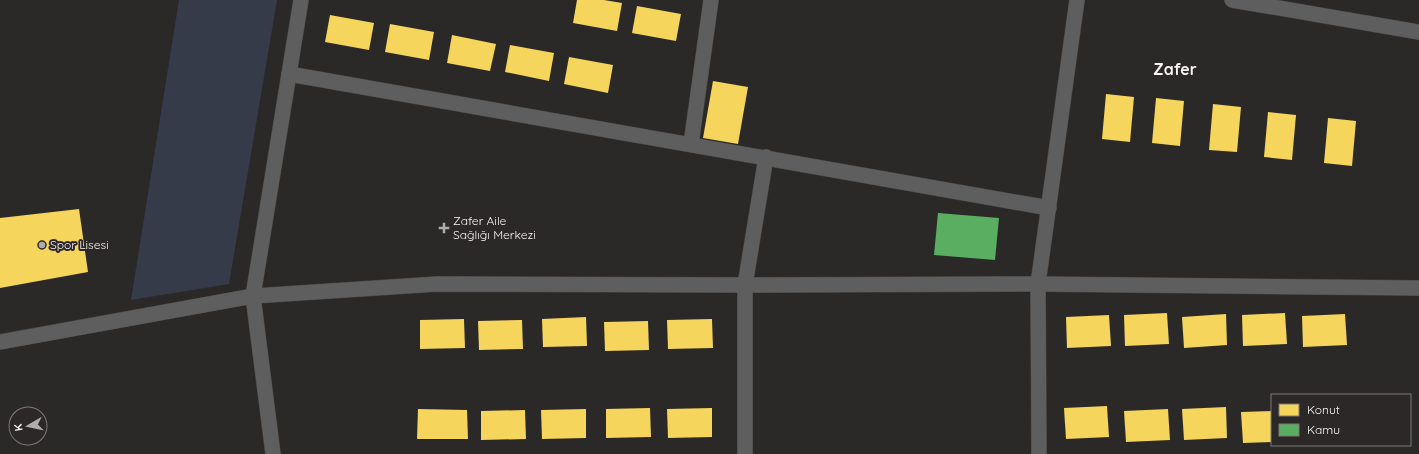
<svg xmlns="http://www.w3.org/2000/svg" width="1419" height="454" viewBox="0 0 1419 454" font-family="Quicksand,sans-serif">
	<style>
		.green { fill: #363b4a }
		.homes { fill: #f6d55c }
		.public { fill: #5aae61 }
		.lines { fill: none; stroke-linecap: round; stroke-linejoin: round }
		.street-casing { stroke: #474544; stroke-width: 16 }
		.street { stroke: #5e5e5e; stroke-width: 15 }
		.poi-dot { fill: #afadac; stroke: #2b2827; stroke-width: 1.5 }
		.labels { text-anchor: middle; stroke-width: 4; stroke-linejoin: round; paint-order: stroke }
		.poi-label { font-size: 12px; fill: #f6f4f3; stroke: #2b2827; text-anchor: start }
		.district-label { font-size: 16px; font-weight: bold; fill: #f6f4f3; stroke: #2b2827 }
	</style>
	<rect width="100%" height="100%" fill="#2a2928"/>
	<!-- green -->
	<polygon class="green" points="179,0 277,0 229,284 131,300"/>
	<!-- homes -->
	<g class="homes">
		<polygon points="577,0 604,0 622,3 617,31 573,23"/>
		<polygon points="637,6 681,14 676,41 632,33"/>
		<polygon points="330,15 374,23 369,50 325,42"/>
		<polygon points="390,24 434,32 429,60 385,52"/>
		<polygon points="452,35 496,44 490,71 447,63"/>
		<polygon points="510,45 554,53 549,81 505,72"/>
		<polygon points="569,57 613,65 608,93 564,84"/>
		<polygon points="713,81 748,87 738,144 703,138"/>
		<polygon points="1106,94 1134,97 1130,142 1102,139"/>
		<polygon points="1156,98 1184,101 1180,146 1152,143"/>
		<polygon points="1213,104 1241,107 1237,152 1209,150"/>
		<polygon points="1268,112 1296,115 1292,160 1264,157"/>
		<polygon points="1328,118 1356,121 1352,166 1324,163"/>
		<polygon points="79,209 88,272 0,288 0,218"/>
		<polygon points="1167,313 1169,344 1125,346 1124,315"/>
		<polygon points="1285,313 1287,344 1243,346 1242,315"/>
		<polygon points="1226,314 1227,345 1184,348 1182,317"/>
		<polygon points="1345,314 1347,345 1303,347 1302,316"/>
		<polygon points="1109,315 1111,346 1067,348 1066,317"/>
		<polygon points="586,317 587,346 543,347 542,319"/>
		<polygon points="464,319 465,348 420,349 420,320"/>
		<polygon points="712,319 713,348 668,349 667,320"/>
		<polygon points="522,320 523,349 479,350 478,321"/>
		<polygon points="648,321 649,350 605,351 604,322"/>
		<polygon points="1107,406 1109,437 1066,439 1064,408"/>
		<polygon points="1226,407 1227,438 1184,440 1182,409"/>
		<polygon points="650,408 651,437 606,438 606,409"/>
		<polygon points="712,408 712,437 668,438 667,409"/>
		<polygon points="418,409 467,410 468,439 417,439"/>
		<polygon points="586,409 586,438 542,439 541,410"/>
		<polygon points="1168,409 1170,440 1126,442 1124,411"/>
		<polygon points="525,410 526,439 481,440 481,411"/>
		<polygon points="1272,411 1272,442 1243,443 1241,412"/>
	</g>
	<!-- public -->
	<polygon class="public" points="938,213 999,218 995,260 934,255"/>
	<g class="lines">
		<defs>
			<g id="street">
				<polyline points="301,0 253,296 437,284 745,285 1038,284 1419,288"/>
				<polyline points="1232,0 1419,32"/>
				<polyline points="289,74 1049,208"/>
				<polyline points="691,144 711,0"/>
				<polyline points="0,342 253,296 273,454"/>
				<polyline points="745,454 745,285 766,157"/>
				<polyline points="1039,454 1038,284 1077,0"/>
			</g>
		</defs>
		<!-- street casing -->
		<use href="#street" class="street-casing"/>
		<!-- street -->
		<use href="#street" class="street"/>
	</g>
	<!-- markers -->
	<g class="poi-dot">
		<path d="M442 222h4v4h4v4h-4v4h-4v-4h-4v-4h4z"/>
		<circle cx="42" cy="245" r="4"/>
	</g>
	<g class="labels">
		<!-- poi labels -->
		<g class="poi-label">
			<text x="453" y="225">Zafer Aile<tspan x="453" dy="14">Sağlığı Merkezi</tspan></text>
			<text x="50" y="249">Spor Lisesi</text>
		</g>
		<!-- district labels -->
		<g class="district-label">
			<text x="1175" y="75">Zafer</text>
		</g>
	</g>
	<!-- legend -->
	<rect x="1271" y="394" width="140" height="52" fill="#2b2827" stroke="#7c7a79"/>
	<rect x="1279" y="404" width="20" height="12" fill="#f6d55c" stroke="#7c7a79"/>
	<text x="1307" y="414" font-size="12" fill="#f6f4f3">Konut</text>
	<rect x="1279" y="424" width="20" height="12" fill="#5aae61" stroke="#7c7a79"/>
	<text x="1307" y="434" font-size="12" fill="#f6f4f3">Kamu</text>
	<!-- north arrow -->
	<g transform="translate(28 426) rotate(261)"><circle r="19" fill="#2b2827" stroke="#7c7a79"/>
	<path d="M0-3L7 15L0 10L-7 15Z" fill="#afadac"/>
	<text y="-6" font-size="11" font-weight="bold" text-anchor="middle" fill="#f6f4f3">K</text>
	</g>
</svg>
